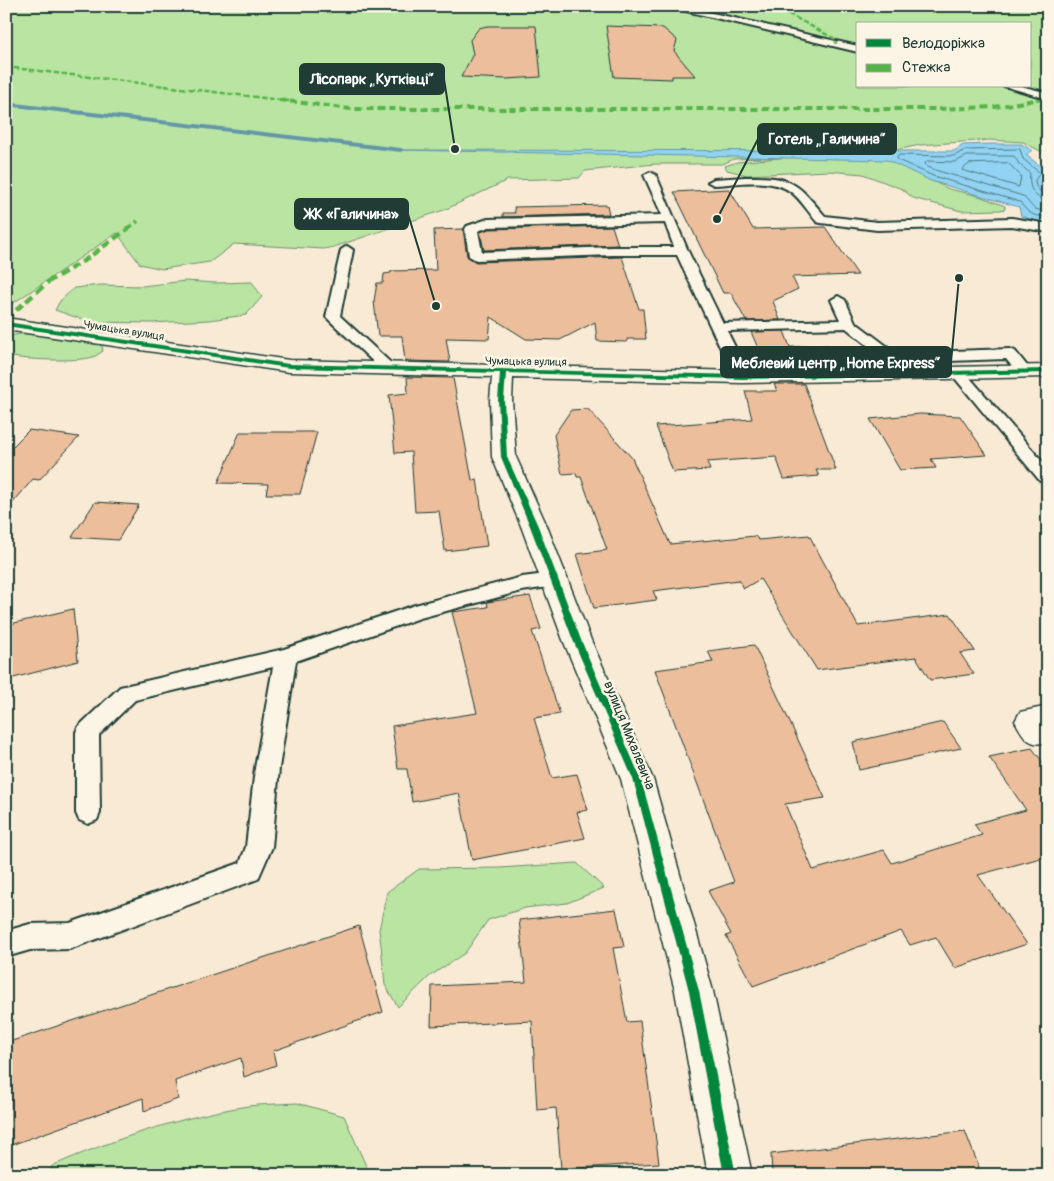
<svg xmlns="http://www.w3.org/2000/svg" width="1054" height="1181" viewBox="0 0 1054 1181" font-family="Pangolin,sans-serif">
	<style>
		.green { fill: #b9e4a2; stroke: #6c906b; fill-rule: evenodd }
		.water { fill: #92d3f3; stroke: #6497a7 }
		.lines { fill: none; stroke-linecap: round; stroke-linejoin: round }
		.shore { stroke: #4d7980; stroke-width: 1 }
		.stream { fill: #6497a7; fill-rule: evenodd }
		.building { fill: #ecbe9c; stroke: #1f3d34 }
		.service-casing { stroke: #1f3d34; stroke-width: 4 }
		.minor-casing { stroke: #1f3d34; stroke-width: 3 }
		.service { fill: #fcf5e5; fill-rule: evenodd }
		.minor { fill: #fcf5e5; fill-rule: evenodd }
		.quiet-far2 { stroke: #55b346; stroke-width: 2.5; stroke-dasharray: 5.5 2.5; stroke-linecap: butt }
		.quiet-far1 { stroke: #55b346; stroke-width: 4; stroke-dasharray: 7 4; stroke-linecap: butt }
		.quiet { stroke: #55b346; stroke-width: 4.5; stroke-dasharray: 9 4.5; stroke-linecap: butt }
		.cycleway-casing { stroke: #fcf5e5; stroke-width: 3 }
		.cycleway { fill: #00873e; fill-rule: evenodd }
		.labels { text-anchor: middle; stroke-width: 5; stroke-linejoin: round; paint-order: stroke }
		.far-street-label { font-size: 11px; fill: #1f3d34; stroke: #fcf5e5 }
		.street-label { font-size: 14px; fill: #1f3d34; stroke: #fcf5e5 }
		.leader { fill: none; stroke: #1f3d34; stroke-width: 2 }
		.callout-dot { fill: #1f3d34; stroke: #fcf5e5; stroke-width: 2 }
		.callout { fill: #1f3d34; stroke: #1f3d34; stroke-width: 2 }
		.callout-label { font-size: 15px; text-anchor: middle; font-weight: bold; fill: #fff }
	</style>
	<rect width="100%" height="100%" fill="#f9ead6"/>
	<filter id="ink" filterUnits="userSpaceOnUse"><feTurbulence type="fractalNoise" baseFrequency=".02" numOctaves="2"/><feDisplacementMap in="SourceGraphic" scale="10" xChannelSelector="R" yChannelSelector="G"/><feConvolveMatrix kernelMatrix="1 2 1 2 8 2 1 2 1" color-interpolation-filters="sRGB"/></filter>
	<g filter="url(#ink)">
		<!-- green -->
		<g class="green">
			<path d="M6,6H1048V155L1023,142L989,140L920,145L877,154L949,189L979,196L1005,206V209L1001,210L961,211L913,198L902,189L863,174L828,171L747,175L727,170L725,166L737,162L789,157L734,159L722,164H655L585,171L579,178L508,180L444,210L334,247L324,249L234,244L210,262L162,269L140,264L117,233L6,308ZM858,24H1030V86H858Z"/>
			<polygon points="185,281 216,283 252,282 262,297 246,315 209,320 151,323 89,322 55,310 60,301 74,288 101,285 142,286"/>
			<path d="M37,332L60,338L102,345L103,351C100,353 96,356 93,357C78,362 22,360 6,356V336Z"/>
			<polygon points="828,345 834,348 845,369 766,370 758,348"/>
			<polygon points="577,863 604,888 567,903 525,908 488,920 465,953 430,976 398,1007 385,985 381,945 379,930 387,892 419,869 499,868"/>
			<path d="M297,1103L344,1116L370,1175H50L52,1166C111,1140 183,1116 248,1106C264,1104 281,1104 297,1103Z"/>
		</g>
		<!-- water -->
		<polygon class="water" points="991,144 1021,144 1032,150 1026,155 1048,172 1048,180 1039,182 1048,191 1048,221 1039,222 1021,216 1019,207 931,181 887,160 401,150 954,151 963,145"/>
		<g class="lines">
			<!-- shore -->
			<g class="shore">
				<polygon points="1008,163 1021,176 1019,187 962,170 969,164"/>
				<path d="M1048,194C1040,193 1035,188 1035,180L1040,173L1023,159L1020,149L965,150L954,156L899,155L897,157L898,160L933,176L1020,202C1027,213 1035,218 1048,216"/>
				<path d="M1048,201C1033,198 1028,187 1030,173L1019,164L1014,156H967L955,162L927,161L925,163L926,166L935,170L1023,196C1033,206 1032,212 1048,210"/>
			</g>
			<!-- stream -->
			<polygon class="stream" points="6,102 401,148 404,150 401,152 6,106"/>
		</g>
		<!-- building -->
		<g class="building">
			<polygon points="487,26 536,26 541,77 506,79 461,77 473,54 470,40 479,28"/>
			<polygon points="606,26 663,28 677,40 674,51 695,76 672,76 672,79 614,77"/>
			<polygon points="729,189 753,229 825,227 858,275 792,277 798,289 773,301 780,320 746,321 731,293 723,293 674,192"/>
			<polygon points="607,205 609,214 503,217 503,213 515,213 514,207"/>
			<polygon points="612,226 618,245 484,250 480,232 489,229"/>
			<polygon points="463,229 467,256 476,262 622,257 639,309 643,309 646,339 627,339 627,342 597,341 595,322 560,340 526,339 491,317 489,339 446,338 450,362 405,361 402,336 378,336 374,301 377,283 383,283 384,274 391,273 391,271 436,270 434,230"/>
			<polygon points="784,331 798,368 767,369 751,332"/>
			<polygon points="407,377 453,378 472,480 477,479 487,546 445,551 439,511 415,512 411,452 395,453 389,395 408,393"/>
			<polygon points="774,384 804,384 836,470 816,470 819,476 784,479 776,457 707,462 710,470 673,472 656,426 752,419 745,391 777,391"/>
			<polygon points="588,409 632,458 670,544 755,536 759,540 809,535 858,626 950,614 975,651 960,653 974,674 930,680 916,657 817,670 760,579 743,589 739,580 653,591 657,600 594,608 577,554 607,550 581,477 577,477 576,473 562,474 554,435 571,410"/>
			<polygon points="920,414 960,416 987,455 931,459 936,468 900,470 870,419"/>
			<polygon points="29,430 79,437 39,480 33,479 6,511 6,453"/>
			<polygon points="240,432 317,432 300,494 266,494 268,484 218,483"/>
			<polygon points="95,502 139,505 118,540 72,537"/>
			<polygon points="530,596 541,629 532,631 560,714 534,718 552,778 577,774 588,810 577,812 585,838 472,860 459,793 412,802 407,769 398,769 392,726 477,713 452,612 488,607 487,602"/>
			<polygon points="73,609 78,661 6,680 6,625"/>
			<polygon points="754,645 825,798 785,804 813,870 884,850 892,863 982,835 974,824 1026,810 989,757 1032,748 1048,769 1048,856 978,875 1027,944 955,968 936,937 910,945 901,931 753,986 726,936 731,934 708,891 734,882 655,670 713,662 708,651"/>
			<polygon points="943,722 961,748 859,770 853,742"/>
			<polygon points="616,909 624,947 613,948 627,1022 640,1021 659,1163 561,1169 556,1108 537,1110 532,1021 431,1026 432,986 526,982 519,920"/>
			<polygon points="359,926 383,1012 273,1051 276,1065 244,1077 241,1058 175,1081 178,1099 144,1111 143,1098 11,1145 11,1098 6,1100 6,1043"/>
			<polygon points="965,1131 982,1175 772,1175 771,1154"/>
		</g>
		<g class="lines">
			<defs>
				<g id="service">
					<polygon points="665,6 681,6 858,46 858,52"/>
					<polygon points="1004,86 1021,86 1048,93 1048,99"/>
					<path d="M650,172L656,175L688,251L723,323L840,320L831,300L838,296L845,300L855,322L896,353L1010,349L1015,351L1032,372L1029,375H1019L1006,359L892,363L887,361L846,328L727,331L750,377L748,380H736L734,377L677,255H613L476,260L469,256L465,229L467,226L488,219L662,215L644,175ZM665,223L674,247H613L482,252L478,231L489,227Z"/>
					<path d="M745,177C792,176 796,182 825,216L877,222L1012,218L1048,224V232L1012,226L877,230L821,223L817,222C808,212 801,199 791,192C771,177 737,184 714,185L708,182L714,179Z"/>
					<polygon points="347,246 353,250 340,316 394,366 397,369 394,372 384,372 326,317 341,250"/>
					<polygon points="959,369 964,371 1048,468 1048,482 1040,481 954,377 951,374 954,371"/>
					<polygon points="554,573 561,575 564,580 561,585 522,591 420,618 296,661 279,768 272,847 258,879 70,949 30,950 6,957 6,931 30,924 70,923 240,863 246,847 255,768 273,667 135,700 99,735 100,813 97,820 88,824 79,820 76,813 76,732 79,726 120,687 284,649 415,605 522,577"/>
				</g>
				<g id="minor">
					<polygon points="6,318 289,360 742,371 1048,365 1048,377 742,383 513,378 512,400 516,457 547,526 591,640 653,779 713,991 752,1175 708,1175 675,991 621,779 563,640 521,526 492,457 490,400 492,377 289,372 6,330"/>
					<path d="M1048,706V742C1029,748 1023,736 1015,721L1020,712Z"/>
				</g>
			</defs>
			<!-- service casing -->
			<use href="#service" class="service-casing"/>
			<!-- minor casing -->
			<use href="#minor" class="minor-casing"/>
			<!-- service -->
			<use href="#service" class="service"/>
			<!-- minor -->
			<use href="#minor" class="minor"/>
			<!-- quiet-far2 -->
			<g class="quiet-far2">
				<polyline points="774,6 835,39 836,44"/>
				<polyline points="6,67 289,101"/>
				<polyline points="1028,101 1048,98"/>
			</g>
			<!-- quiet-far1 -->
			<g class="quiet-far1">
				<polyline points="279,100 351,109 938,109 995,107 1035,100"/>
				<polyline points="127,229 138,221"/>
			</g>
			<!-- quiet -->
			<polyline class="quiet" points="6,319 48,282 85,260 129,228"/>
			<defs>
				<polygon id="cycleway" points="6,322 289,364 742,375 1048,369 1048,373 742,379 506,373 504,400 507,457 538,526 581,640 641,779 699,991 736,1175 724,1175 689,991 633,779 573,640 530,526 501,457 498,400 500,373 289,368 6,326"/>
			</defs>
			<!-- cycleway casing -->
			<use href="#cycleway" class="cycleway-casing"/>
			<!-- cycleway -->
			<use href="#cycleway" class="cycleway"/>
		</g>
	</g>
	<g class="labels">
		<!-- far-street labels -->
		<g class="far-street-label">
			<text transform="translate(124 330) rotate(9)" y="4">Чумацька вулиця</text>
			<text transform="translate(526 361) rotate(1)" y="4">Чумацька вулиця</text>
		</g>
		<!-- street labels -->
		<g class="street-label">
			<text transform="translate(630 735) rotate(68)" y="5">вулиця Михалевича</text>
		</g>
	</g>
	<!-- callouts -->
	<path class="leader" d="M455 149L444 79M717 219L758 139M436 306L408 214M959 278L951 362"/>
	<g class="callout-dot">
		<circle cx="455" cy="149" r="5"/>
		<circle cx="717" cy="219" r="5"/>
		<circle cx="436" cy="306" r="5"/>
		<circle cx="959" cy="278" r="5"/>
	</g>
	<g class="callout">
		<rect x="300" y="64" width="144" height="30" rx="5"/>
		<rect x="758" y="124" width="138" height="30" rx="5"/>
		<rect x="295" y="199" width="113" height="30" rx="5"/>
		<rect x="721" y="347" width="230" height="30" rx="5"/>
	</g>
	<g class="callout-label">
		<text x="372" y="84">Лісопарк „Кутківці“</text>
		<text x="827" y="144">Готель „Галичина“</text>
		<text x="352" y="219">ЖК «Галичина»</text>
		<text x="836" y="368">Меблевий центр „Home Express“</text>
	</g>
	<!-- margin -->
	<rect width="1054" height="1181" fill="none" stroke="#fcf5e5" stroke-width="25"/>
	<rect x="12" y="12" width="1029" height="1156" fill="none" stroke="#1f3d34" stroke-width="2" filter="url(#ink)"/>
	<!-- legend -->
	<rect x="856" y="22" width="175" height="65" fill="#fcf5e5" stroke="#a4ab9e"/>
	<rect x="866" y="39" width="25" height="8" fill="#00873e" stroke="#a4ab9e"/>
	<text x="902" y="48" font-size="15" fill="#1f3d34">Велодоріжка</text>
	<rect x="866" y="64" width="25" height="8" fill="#55b346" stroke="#a4ab9e"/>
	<text x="902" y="72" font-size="15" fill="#1f3d34">Стежка</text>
</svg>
